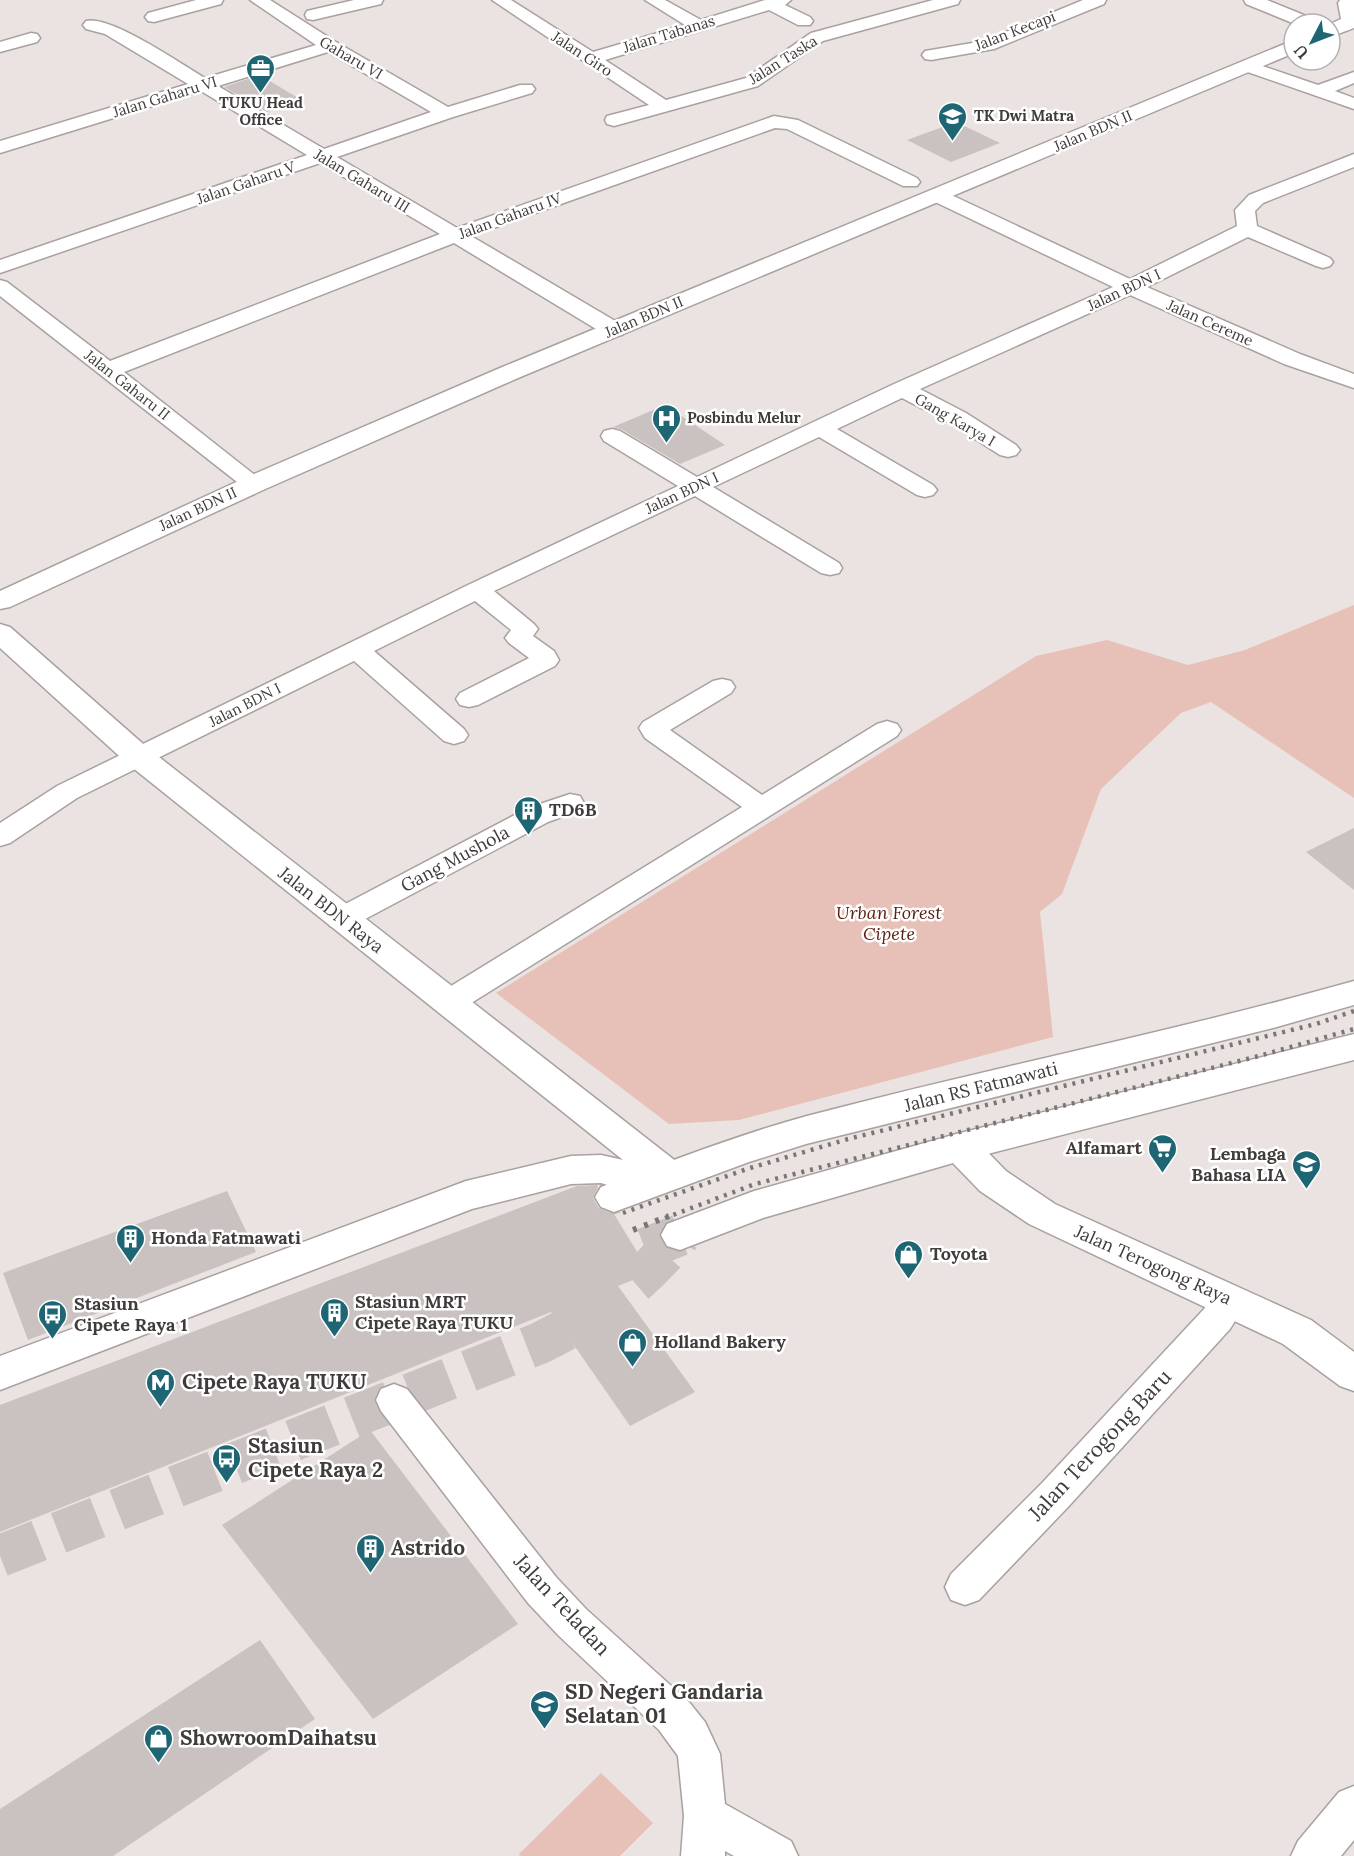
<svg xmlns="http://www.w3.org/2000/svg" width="1354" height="1856" viewBox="0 0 1354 1856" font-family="Lora,serif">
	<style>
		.green { fill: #e7c1b8 }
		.building { fill: #cac2c0 }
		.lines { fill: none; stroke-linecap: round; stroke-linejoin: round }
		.secondary-tunnel { stroke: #c9c2c0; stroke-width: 42; stroke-dasharray: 42 21; stroke-linecap: butt }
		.primary-tunnel-far1 { stroke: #c9c2c0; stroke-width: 33; stroke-dasharray: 33 16; stroke-linecap: butt }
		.primary-tunnel { stroke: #c9c2c0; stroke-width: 42; stroke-dasharray: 42 21; stroke-linecap: butt }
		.street-casing { stroke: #a9a19f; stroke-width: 3 }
		.secondary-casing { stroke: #a9a19f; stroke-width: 3 }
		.primary-casing { stroke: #a9a19f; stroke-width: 3 }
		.street { fill: #fff; fill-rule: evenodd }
		.secondary { fill: #fff; fill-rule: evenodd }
		.primary { fill: #fff; fill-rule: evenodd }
		.rail-far1 { stroke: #7b7675; stroke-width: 4.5; stroke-dasharray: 3 6; stroke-linecap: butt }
		.rail { stroke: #7b7675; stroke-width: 6; stroke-dasharray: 4 8; stroke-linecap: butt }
		.labels { text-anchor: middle; stroke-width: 5; stroke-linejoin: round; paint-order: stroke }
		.far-street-label { font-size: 15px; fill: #3f3c3b; stroke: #fff }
		.far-poi-label { font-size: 15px; font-weight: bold; fill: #3f3c3b; stroke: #fff; text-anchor: start }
		.poi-label { font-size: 18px; font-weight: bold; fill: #3f3c3b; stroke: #fff; text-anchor: start }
		.street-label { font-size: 18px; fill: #3f3c3b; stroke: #fff }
		.park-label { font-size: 18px; font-style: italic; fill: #5e2115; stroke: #fff }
		.near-poi-label { font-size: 21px; font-weight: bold; fill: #3f3c3b; stroke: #fff; text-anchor: start }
		.near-street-label { font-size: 21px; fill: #3f3c3b; stroke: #fff }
	</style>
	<rect width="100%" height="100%" fill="#ebe3e1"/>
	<!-- green -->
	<g class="green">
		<polygon points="1354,605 1354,798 1211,702 1181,713 1101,789 1062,894 1040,912 1053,1037 739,1120 669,1124 496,993 1036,656 1107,640 1188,665 1245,650"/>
		<polygon points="601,1773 653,1823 620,1856 520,1856 519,1854"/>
	</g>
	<!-- building -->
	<g class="building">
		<polygon points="260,75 303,101 267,112 224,87"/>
		<polygon points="956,122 1000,143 951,162 907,140"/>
		<polygon points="665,405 725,445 680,464 621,429 613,427"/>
		<polygon points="1354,828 1354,890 1306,852"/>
		<polygon points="597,1185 598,1188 593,1198 599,1208 614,1214 650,1273 618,1286 695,1392 630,1426 551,1312 0,1532 0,1405 577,1186"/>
		<polygon points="227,1191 256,1252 28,1340 3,1273"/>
		<polygon points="370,1430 518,1624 373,1719 222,1525"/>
		<polygon points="260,1640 315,1719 113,1856 0,1856 0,1809"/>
	</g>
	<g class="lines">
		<!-- secondary-tunnel -->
		<path class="secondary-tunnel" d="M0,1556L540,1343C598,1314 640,1286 680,1235"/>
		<!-- primary-tunnel-far1 -->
		<polyline class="primary-tunnel-far1" points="560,1218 614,1197"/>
		<!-- primary-tunnel -->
		<g class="primary-tunnel">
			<polyline points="0,1432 564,1216"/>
			<polyline points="0,1502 680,1235"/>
		</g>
		<defs>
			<g id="street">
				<polygon points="196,0 223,0 221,4 154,22 148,21 145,17 148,13"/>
				<path d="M250,0H270L336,42L448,107L520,85H532L535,89L532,93L453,117L337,157L457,228L774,116L798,120L917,178L920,182L917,186H903L787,129L775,128L471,236L622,325L625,330L622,335L614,336L606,335L454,243L124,372L266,484L262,489L254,491L246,489L0,296V280L7,282L110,361L440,234L320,163L0,273V260L307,155L201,91L0,153V141L188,84L105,34L86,29L83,25L86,21C111,15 181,64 205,78L316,45ZM328,52L431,112L324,149L218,86Z"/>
				<polygon points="354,0 383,0 381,4 313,20 307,19 305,15 307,11"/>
				<polygon points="492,0 511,0 593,52 685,25 645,0 665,0 701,20 765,0 791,0 785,5 810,17 813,21 810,25 798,25 769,10 605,60 666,100 746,78 811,33 933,0 960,0 958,4 823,41 758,86 614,126 607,124 605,120 607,116 649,105"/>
				<polygon points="1083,0 1106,0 1104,4 994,49 931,60 925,59 922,55 925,51 931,50 984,41"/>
				<polygon points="1244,0 1267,0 1316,20 1319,24 1295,24 1246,4"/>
				<polygon points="31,33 37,34 40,38 37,42 0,52 0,42"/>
				<polygon points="1248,61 1318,85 1354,72 1354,83 1335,91 1354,98 1354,109 1242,70 1239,66 1242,62"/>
				<polygon points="1354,154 1354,167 1263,203 1255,211 1257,226 1330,258 1333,262 1330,266 1323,268 1316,266 1248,237 1147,287 1300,354 1354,374 1354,388 1284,364 1130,295 920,389 966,413 1016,445 1020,450 1016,455 1008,457 1000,455 950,423 902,398 837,429 933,485 937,490 933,495 925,497 917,495 819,437 713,487 839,563 842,568 839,573 830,575 821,573 695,496 494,591 534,624 538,629 533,636 554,651 559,660 555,666 478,705 469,707 460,705 456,699 460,693 529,658 509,643 505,638 511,630 475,601 374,651 464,729 468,735 464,741 454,744 444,741 354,661 77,798 10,843 0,846 0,823 57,786 468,585 678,486 604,441 601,436 604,431 612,429 620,431 697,477 894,384 1113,287 931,200 928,196 931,192 945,192 1130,279 1237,226 1235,210 1249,195"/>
				<polygon points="722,679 731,681 735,687 731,693 670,730 762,795 877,724 887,721 897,724 901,730 897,736 460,1010 449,1013 438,1010 433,1002 438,994 742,807 645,738 639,728 643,722 713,681"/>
				<polygon points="570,794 580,796 584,803 580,810 548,822 352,926 341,929 330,926 326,919 330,912 528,808"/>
				<polygon points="1230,1286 1242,1290 1248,1300 1230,1329 1068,1507 979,1600 965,1605 951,1600 945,1587 951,1574 1042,1483 1204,1309 1218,1290"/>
				<polygon points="394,1384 407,1389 556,1577 586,1609 689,1702 705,1722 720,1754 725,1804 791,1841 798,1856 734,1856 725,1851 725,1856 681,1856 684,1816 678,1756 659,1730 558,1635 528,1603 381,1411 376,1400 381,1389"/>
				<polygon points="1354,1786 1354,1840 1341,1856 1291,1856 1298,1841 1339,1792"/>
			</g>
			<g id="secondary">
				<polygon points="1340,0 1354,0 1354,28 1330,37 1330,24 1341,19 1338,3"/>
				<polygon points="1294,40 1294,53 518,378 263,490 10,607 0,609 0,591 245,478 500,368"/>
				<polygon points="0,624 10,627 150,750 682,1166 687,1176 682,1186 669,1190 664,1189 661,1194 648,1198 601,1183 571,1184 472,1209 0,1390 0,1356 466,1181 571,1156 601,1155 623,1160 128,764 0,648"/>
				<polygon points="960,1133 973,1137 1006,1171 1055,1204 1311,1320 1354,1352 1354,1391 1340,1386 1283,1344 1029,1224 980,1191 947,1157 942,1147 947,1137"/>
			</g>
			<g id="primary">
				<path d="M1354,981V1005L1273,1028L806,1144L749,1162L614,1212L601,1207L595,1197L601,1187C669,1162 737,1135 807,1116C989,1068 1173,1032 1354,981Z"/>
				<polygon points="1354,1034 1354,1060 960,1161 763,1218 680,1250 667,1246 661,1235 667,1224 754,1191 960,1133"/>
			</g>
		</defs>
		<!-- street casing -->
		<use href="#street" class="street-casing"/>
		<!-- secondary casing -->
		<use href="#secondary" class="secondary-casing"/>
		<!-- primary casing -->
		<use href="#primary" class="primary-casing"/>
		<!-- street -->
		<use href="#street" class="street"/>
		<!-- secondary -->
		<use href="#secondary" class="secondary"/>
		<!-- primary -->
		<use href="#primary" class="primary"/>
		<!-- rail-far1 -->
		<g class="rail-far1">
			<polyline points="623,1213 747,1169 848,1139 1316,1024 1354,1011"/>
			<polyline points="665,1218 755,1184 1259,1056 1354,1029"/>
		</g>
		<!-- rail -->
		<polyline class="rail" points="633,1230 669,1216"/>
	</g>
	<!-- icons -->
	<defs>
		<symbol id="office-pin" viewBox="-11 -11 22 30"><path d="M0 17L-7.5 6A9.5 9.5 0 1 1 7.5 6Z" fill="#1e6674" stroke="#fff"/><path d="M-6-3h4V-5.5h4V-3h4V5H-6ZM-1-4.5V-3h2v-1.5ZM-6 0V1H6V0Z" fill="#fff"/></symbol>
		<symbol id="school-pin" viewBox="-11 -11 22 30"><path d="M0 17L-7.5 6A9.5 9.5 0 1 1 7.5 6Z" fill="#1e6674" stroke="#fff"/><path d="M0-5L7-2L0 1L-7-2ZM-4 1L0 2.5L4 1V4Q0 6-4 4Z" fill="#fff"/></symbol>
		<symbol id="hospital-pin" viewBox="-11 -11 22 30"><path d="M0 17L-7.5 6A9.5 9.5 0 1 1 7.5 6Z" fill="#1e6674" stroke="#fff"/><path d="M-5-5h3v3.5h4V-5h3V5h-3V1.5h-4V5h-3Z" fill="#fff"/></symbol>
		<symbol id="building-pin" viewBox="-11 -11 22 30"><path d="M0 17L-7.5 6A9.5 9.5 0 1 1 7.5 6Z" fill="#1e6674" stroke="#fff"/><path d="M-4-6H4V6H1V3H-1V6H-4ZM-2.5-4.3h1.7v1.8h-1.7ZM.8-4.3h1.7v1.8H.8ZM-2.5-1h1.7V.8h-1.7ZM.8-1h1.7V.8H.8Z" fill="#fff"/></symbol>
		<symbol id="supermarket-pin" viewBox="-11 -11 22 30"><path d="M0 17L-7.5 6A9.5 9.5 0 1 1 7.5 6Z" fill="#1e6674" stroke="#fff"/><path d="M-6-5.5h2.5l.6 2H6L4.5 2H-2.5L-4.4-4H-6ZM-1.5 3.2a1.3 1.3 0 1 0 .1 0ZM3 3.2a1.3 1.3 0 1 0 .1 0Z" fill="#fff"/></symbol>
		<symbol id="shop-pin" viewBox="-11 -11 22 30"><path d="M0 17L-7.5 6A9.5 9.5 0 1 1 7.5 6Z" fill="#1e6674" stroke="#fff"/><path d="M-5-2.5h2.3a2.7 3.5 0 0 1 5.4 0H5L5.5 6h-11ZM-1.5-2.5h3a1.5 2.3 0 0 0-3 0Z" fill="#fff"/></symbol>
		<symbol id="bus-pin" viewBox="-11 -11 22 30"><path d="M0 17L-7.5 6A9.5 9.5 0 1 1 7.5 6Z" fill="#1e6674" stroke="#fff"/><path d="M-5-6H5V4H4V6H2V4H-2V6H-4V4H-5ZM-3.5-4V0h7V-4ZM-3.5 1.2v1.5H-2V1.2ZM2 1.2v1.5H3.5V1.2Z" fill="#fff"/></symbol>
		<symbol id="metro-pin" viewBox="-11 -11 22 30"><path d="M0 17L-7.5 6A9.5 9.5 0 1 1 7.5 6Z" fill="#1e6674" stroke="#fff"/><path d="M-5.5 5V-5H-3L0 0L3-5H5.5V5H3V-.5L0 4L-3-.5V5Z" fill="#fff"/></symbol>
	</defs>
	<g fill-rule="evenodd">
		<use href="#office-pin" x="244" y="52" width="33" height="45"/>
		<use href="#school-pin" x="936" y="100" width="33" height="45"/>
		<use href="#hospital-pin" x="650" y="402" width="33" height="45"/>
		<use href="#building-pin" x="512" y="794" width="33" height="45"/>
		<use href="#supermarket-pin" x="1146" y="1132" width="33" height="45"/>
		<use href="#school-pin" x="1290" y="1148" width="33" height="45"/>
		<use href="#building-pin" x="114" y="1222" width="33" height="45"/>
		<use href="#shop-pin" x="892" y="1238" width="33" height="45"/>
		<use href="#building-pin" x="318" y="1296" width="33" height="45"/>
		<use href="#bus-pin" x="36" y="1298" width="33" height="45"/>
		<use href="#shop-pin" x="616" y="1326" width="33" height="45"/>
		<use href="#metro-pin" x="144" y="1366" width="33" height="45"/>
		<use href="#bus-pin" x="210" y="1442" width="33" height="45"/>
		<use href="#building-pin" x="354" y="1532" width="33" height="45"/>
		<use href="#school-pin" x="528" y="1688" width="33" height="45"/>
		<use href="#shop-pin" x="142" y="1722" width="33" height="45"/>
	</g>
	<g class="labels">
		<!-- far-street labels -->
		<g class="far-street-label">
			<text transform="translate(1015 31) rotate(-21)" y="5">Jalan Kecapi</text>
			<text transform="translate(669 34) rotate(-17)" y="5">Jalan Tabanas</text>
			<text transform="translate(582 54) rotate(33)" y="5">Jalan Giro</text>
			<text transform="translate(351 58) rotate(30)" y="5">Gaharu VI</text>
			<text transform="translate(783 60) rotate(-32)" y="5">Jalan Taska</text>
			<text transform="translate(165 97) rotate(-17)" y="5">Jalan Gaharu VI</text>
			<text transform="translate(1093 131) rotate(-23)" y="5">Jalan BDN II</text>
			<text transform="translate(362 181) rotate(31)" y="5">Jalan Gaharu III</text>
			<text transform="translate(246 183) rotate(-19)" y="5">Jalan Gaharu V</text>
			<text transform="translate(510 216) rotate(-20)" y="5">Jalan Gaharu IV</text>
			<text transform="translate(1124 290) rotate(-25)" y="5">Jalan BDN I</text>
			<text transform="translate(644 317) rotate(-23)" y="5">Jalan BDN II</text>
			<text transform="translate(1210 323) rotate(24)" y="5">Jalan Cereme</text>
			<text transform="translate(127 385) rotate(38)" y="5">Jalan Gaharu II</text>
			<text transform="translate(955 420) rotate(30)" y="5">Gang Karya I</text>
			<text transform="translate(682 493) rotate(-25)" y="5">Jalan BDN I</text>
			<text transform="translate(198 509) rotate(-25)" y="5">Jalan BDN II</text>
			<text transform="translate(245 705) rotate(-27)" y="5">Jalan BDN I</text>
		</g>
		<!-- far-poi labels -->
		<g class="far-poi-label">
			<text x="261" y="108" text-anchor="middle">TUKU Head<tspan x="261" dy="17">Office</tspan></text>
			<text x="974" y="121">TK Dwi Matra</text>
			<text x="687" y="423">Posbindu Melur</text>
		</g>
		<!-- poi labels -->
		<g class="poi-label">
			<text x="549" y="816">TD6B</text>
			<text x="1142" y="1154" text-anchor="end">Alfamart</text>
			<text x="1286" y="1160" text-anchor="end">Lembaga<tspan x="1286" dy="21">Bahasa LIA</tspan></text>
			<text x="151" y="1244">Honda Fatmawati</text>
			<text x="930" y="1260">Toyota</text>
			<text x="355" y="1308">Stasiun MRT<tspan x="355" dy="21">Cipete Raya TUKU</tspan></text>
			<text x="74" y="1310">Stasiun<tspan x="74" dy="21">Cipete Raya 1</tspan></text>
			<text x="654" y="1348">Holland Bakery</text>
		</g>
		<!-- street labels -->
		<g class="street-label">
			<text transform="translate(455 859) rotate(-28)" y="6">Gang Mushola</text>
			<text transform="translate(331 910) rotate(38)" y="6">Jalan BDN Raya</text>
			<text transform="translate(981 1087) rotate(-14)" y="6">Jalan RS Fatmawati</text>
			<text transform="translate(1153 1265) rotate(24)" y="6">Jalan Terogong Raya</text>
		</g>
		<!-- park labels -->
		<g class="park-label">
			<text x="889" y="919">Urban Forest<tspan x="889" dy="21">Cipete</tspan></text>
		</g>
		<!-- near-poi labels -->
		<g class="near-poi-label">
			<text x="182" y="1389">Cipete Raya TUKU</text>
			<text x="248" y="1453">Stasiun<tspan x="248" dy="24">Cipete Raya 2</tspan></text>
			<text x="391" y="1555">Astrido</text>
			<text x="565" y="1699">SD Negeri Gandaria<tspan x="565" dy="24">Selatan 01</tspan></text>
			<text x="180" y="1745">ShowroomDaihatsu</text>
		</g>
		<!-- near-street labels -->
		<g class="near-street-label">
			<text transform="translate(1100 1445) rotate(-47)" y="7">Jalan Terogong Baru</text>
			<text transform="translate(562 1605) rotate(47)" y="7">Jalan Teladan</text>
		</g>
	</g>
	<!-- north arrow -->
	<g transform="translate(1312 42) rotate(228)"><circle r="28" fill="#ffffff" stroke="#b2b1b1" stroke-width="1.5"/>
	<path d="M0-4.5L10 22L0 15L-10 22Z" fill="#1e6674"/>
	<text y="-9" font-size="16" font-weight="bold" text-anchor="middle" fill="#3f3c3b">U</text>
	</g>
</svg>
